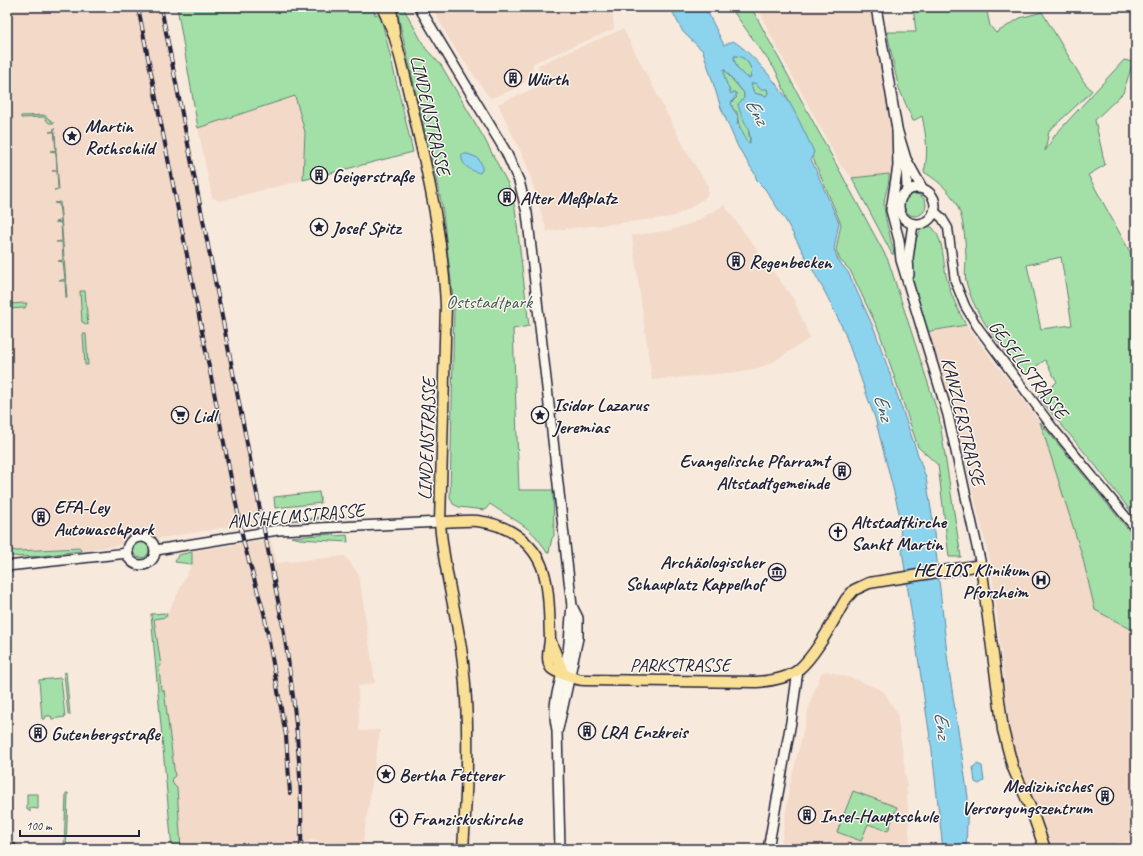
<svg xmlns="http://www.w3.org/2000/svg" width="1143" height="856" viewBox="0 0 1143 856" font-family="Caveat,sans-serif">
	<style>
		.built { fill: #f2d9c8 }
		.green { fill: #a2e0a7; stroke: #628171; fill-rule: evenodd }
		.water { fill: #8cd3ee; stroke: #628ca6; fill-rule: evenodd }
		.lines { fill: none; stroke-linecap: round; stroke-linejoin: round }
		.tertiary-casing { stroke: #22223b; stroke-width: 11 }
		.secondary-casing { stroke: #22223b; stroke-width: 12 }
		.primary-casing { stroke: #22223b; stroke-width: 13 }
		.tertiary { stroke: #fbf7ec; stroke-width: 8 }
		.secondary { stroke: #fbf7ec; stroke-width: 9 }
		.primary { stroke: #fadf96; stroke-width: 10 }
		.rail-casing { stroke: #22223b; stroke-width: 4 }
		.rail { stroke: #fbf7ec; stroke-width: 2.5; stroke-dasharray: 8; stroke-linecap: butt }
		.labels { text-anchor: middle; stroke-width: 3; stroke-linejoin: round; paint-order: stroke }
		.poi-label { font-size: 19px; font-weight: bold; fill: #22223b; stroke: #fbf7ec; text-anchor: start }
		.street-label { font-size: 19px; fill: #22223b; stroke: #fbf7ec }
		.park-label { font-size: 19px; fill: #485b5b; stroke: #fbf7ec }
		.water-label { font-size: 20px; font-style: italic; fill: #425771; stroke: #fbf7ec }
	</style>
	<rect width="100%" height="100%" fill="#f7e9dc"/>
	<filter id="ink" filterUnits="userSpaceOnUse"><feTurbulence type="fractalNoise" baseFrequency=".025" numOctaves="2"/><feDisplacementMap in="SourceGraphic" scale="8" xChannelSelector="R" yChannelSelector="G"/><feConvolveMatrix kernelMatrix="1 2 1 2 8 2 1 2 1" color-interpolation-filters="sRGB"/></filter>
	<g filter="url(#ink)">
		<!-- built -->
		<g class="built">
			<polygon points="7,7 163,7 264,521 81,551 80,547 18,551 7,548"/>
			<polygon points="432,7 612,7 614,29 533,63 531,74 526,81 510,91 490,98 451,42"/>
			<polygon points="758,7 870,7 891,121 895,173 852,178 841,166 769,32"/>
			<polygon points="623,29 689,156 708,186 708,193 705,198 683,212 671,217 547,231 527,165 498,104 544,84 538,65"/>
			<polygon points="295,96 305,132 303,180 219,201 212,197 198,128"/>
			<polygon points="724,205 794,300 810,338 773,362 758,368 737,372 652,380 632,236 672,230 695,222"/>
			<polygon points="966,325 1040,422 1082,555 1095,610 1129,628 1136,634 1136,839 1090,849 1046,849 1018,769 1009,722 991,564 953,413 927,333"/>
			<polygon points="270,539 277,563 345,556 359,575 375,683 358,686 359,731 380,730 362,848 310,840 310,849 181,849 177,788 173,784 172,778 175,776 164,690 162,690 159,666 161,666 154,618 166,617 192,564 193,551"/>
			<polygon points="826,671 857,680 883,691 897,713 906,779 910,849 781,849 789,789 811,700 821,673"/>
		</g>
		<!-- green -->
		<g class="green">
			<polygon points="177,7 373,7 375,15 380,13 413,152 303,180 305,132 295,96 198,128"/>
			<path d="M396,7H403L426,49L441,65L484,138L508,184L515,208L529,326L513,329L519,490H553L554,536L552,538L549,552L547,553C532,525 514,521 490,504L485,510L459,507L453,504L450,497L454,306L442,205Z"/>
			<polygon points="730,7 751,7 888,260 939,417 961,557 949,557 938,465 918,447 879,331 850,270 840,260 836,250 841,224 776,71"/>
			<path d="M913,7H986L990,26L996,33L1020,18L1042,12L1084,82L1092,91L1049,131L1045,151L1055,135L1124,60L1133,62L1123,93L1095,120L1105,165L1088,175L1136,263V518L1095,465L1038,397L1057,382L1045,360L1024,375C1003,347 976,319 967,285C964,276 966,266 966,257C964,216 961,195 924,172C929,153 926,135 922,116L913,121L898,86L887,32H916ZM1061,257L1072,325L1041,329L1027,265Z"/>
			<path d="M734,56C744,55 749,63 752,71L750,78C741,76 733,65 734,56Z"/>
			<path d="M723,69L744,93V98L738,104L748,126L750,143L746,141C741,128 738,127 737,112L733,109L731,103L737,97L731,94C728,86 723,79 723,69Z"/>
			<polygon points="755,83 759,87 767,89 768,93 766,96 754,93 751,84"/>
			<polygon points="44,115 54,123 49,123 44,117 21,118 21,116"/>
			<polygon points="54,128 59,190 54,190 58,189 57,171 52,171 57,170 56,152 50,151 56,150 55,132 49,132 54,131"/>
			<path d="M889,174C890,185 884,194 884,205C885,221 891,238 894,254H892L852,178Z"/>
			<circle cx="915" cy="205" r="11"/>
			<polygon points="60,202 67,298 66,298 65,281 59,281 65,279 63,262 58,261 63,260 62,242 56,242 62,241 61,223 55,222 61,221 59,204 54,203"/>
			<path d="M923,226L932,227C945,241 942,261 947,279C951,296 958,310 966,325L925,332C917,299 902,257 923,226Z"/>
			<polygon points="80,291 85,291 88,325 82,322"/>
			<polygon points="27,303 25,308 7,309 7,304"/>
			<polygon points="83,334 86,334 88,365 85,365"/>
			<polygon points="1040,422 1136,539 1136,634 1129,628 1095,610 1082,555"/>
			<polygon points="319,492 321,503 275,508 274,497"/>
			<polygon points="345,514 346,517 287,521"/>
			<polygon points="334,534 335,536 347,535 348,542 300,539 291,537"/>
			<circle cx="141" cy="550" r="8"/>
			<path d="M80,548L81,551C59,553 27,560 7,555V549L17,551Z"/>
			<polygon points="192,552 192,564 175,562 178,555"/>
			<polygon points="164,613 167,614 166,617 154,619 161,666 159,666 161,690 164,690 175,776 172,778 173,784 177,788 181,849 172,849 151,614"/>
			<polygon points="66,672 70,715 68,715 64,673"/>
			<polygon points="61,678 65,717 52,719 51,716 46,716 45,719 42,719 39,680"/>
			<polygon points="853,791 897,807 888,831 868,824 861,841 837,832"/>
			<polygon points="66,793 68,793 66,849 64,849"/>
			<polygon points="27,794 38,794 38,809 30,808 30,812 27,809"/>
		</g>
		<!-- water -->
		<g class="water">
			<path d="M670,7H705L724,45L733,41C751,51 782,89 792,107C800,122 807,137 814,152L811,159L839,223L834,249L838,260L848,272L875,331L926,478L932,515L948,663L968,797L966,849H943L932,751L902,550L899,512L875,418L844,331L827,296L786,221L765,189L757,181L755,174L738,147L721,108L703,51L683,32ZM734,56C744,55 749,63 752,71L750,78C741,76 734,65 734,56ZM724,69L744,93V98L738,104C740,118 752,129 750,143L746,141L742,130L737,125L738,116L733,109L731,103L737,94L734,92L731,94C728,86 723,78 724,69ZM755,83L760,89H767L768,93L766,96L754,93L751,84Z"/>
			<path d="M462,154H468L478,158L482,165V170L480,173C471,171 460,165 462,154Z"/>
			<polygon points="977,764 982,766 984,781 979,784 975,782 973,767"/>
		</g>
		<g class="lines">
			<defs>
				<polyline id="tertiary" points="934,211 942,218 948,228 955,281 965,306 977,326 1053,428 1136,529"/>
				<g id="secondary">
					<path d="M419,7L506,152L519,181L527,213L572,606C570,622 570,637 568,652C562,680 550,701 557,730L560,849"/>
					<polyline points="876,7 897,129 906,159 922,188"/>
					<polyline points="897,129 898,166 891,210 899,240 901,260 948,415 981,565"/>
					<polyline points="906,160 907,190"/>
					<circle cx="917" cy="206" r="18"/>
					<polyline points="909,275 908,258 913,224"/>
					<circle cx="141" cy="551" r="14"/>
					<polyline points="156,550 278,530 440,522"/>
					<polyline points="7,566 128,553"/>
					<polyline points="558,729 578,638 578,618 572,606"/>
					<polyline points="768,849 791,722 798,670"/>
				</g>
				<g id="primary">
					<path d="M383,7C385,17 391,25 394,35C404,68 411,103 419,136C432,192 443,247 446,305L440,522C443,570 458,616 463,663C470,726 467,787 463,849"/>
					<polyline points="391,7 394,32"/>
					<path d="M440,522C452,522 465,520 477,521C509,524 538,545 545,577C550,597 549,618 550,638C550,647 545,659 551,668C554,672 578,680 584,680L757,682C769,681 787,679 798,670C817,654 833,621 846,599L854,590L869,583L981,565L1003,730L1013,768L1031,809L1045,849"/>
					<polyline points="551,642 563,672"/>
					<polyline points="7,846 12,849"/>
				</g>
			</defs>
			<!-- tertiary casing -->
			<use href="#tertiary" class="tertiary-casing"/>
			<!-- secondary casing -->
			<use href="#secondary" class="secondary-casing"/>
			<!-- primary casing -->
			<use href="#primary" class="primary-casing"/>
			<!-- tertiary -->
			<use href="#tertiary" class="tertiary"/>
			<!-- secondary -->
			<use href="#secondary" class="secondary"/>
			<!-- primary -->
			<use href="#primary" class="primary"/>
			<defs>
				<g id="rail">
					<polyline points="138,7 244,544 264,613 279,697 286,736 290,793"/>
					<path d="M161,7L282,621C295,697 303,772 301,849"/>
				</g>
			</defs>
			<!-- rail casing -->
			<use href="#rail" class="rail-casing"/>
			<!-- rail -->
			<use href="#rail" class="rail"/>
		</g>
	</g>
	<!-- icons -->
	<defs>
		<symbol id="building-ring" viewBox="-11 -11 22 22"><circle r="9.5" fill="#fbf7ec" stroke="#22223b" stroke-width="1.5"/><path d="M-4-6H4V6H1V3H-1V6H-4ZM-2.5-4.3h1.7v1.8h-1.7ZM.8-4.3h1.7v1.8H.8ZM-2.5-1h1.7V.8h-1.7ZM.8-1h1.7V.8H.8Z" fill="#22223b"/></symbol>
		<symbol id="sight-ring" viewBox="-11 -11 22 22"><circle r="9.5" fill="#fbf7ec" stroke="#22223b" stroke-width="1.5"/><path d="M0-6L1.8-2.2L6-1.7L2.9 1.2L3.7 5.4L0 3.3L-3.7 5.4L-2.9 1.2L-6-1.7L-1.8-2.2Z" fill="#22223b"/></symbol>
		<symbol id="supermarket-ring" viewBox="-11 -11 22 22"><circle r="9.5" fill="#fbf7ec" stroke="#22223b" stroke-width="1.5"/><path d="M-6-5.5h2.5l.6 2H6L4.5 2H-2.5L-4.4-4H-6ZM-1.5 3.2a1.3 1.3 0 1 0 .1 0ZM3 3.2a1.3 1.3 0 1 0 .1 0Z" fill="#22223b"/></symbol>
		<symbol id="church-ring" viewBox="-11 -11 22 22"><circle r="9.5" fill="#fbf7ec" stroke="#22223b" stroke-width="1.5"/><path d="M-1.2-6h2.4v3.5h3.3v2.4h-3.3V6h-2.4V-.1h-3.3v-2.4h3.3Z" fill="#22223b"/></symbol>
		<symbol id="museum-ring" viewBox="-11 -11 22 22"><circle r="9.5" fill="#fbf7ec" stroke="#22223b" stroke-width="1.5"/><path d="M0-6L6-3V-2H-6V-3ZM-5-1h2V3h-2ZM-1-1h2V3h-2ZM3-1h2V3H3ZM-6 4H6V6H-6Z" fill="#22223b"/></symbol>
		<symbol id="hospital-ring" viewBox="-11 -11 22 22"><circle r="9.5" fill="#fbf7ec" stroke="#22223b" stroke-width="1.5"/><path d="M-5-5h3v3.5h4V-5h3V5h-3V1.5h-4V5h-3Z" fill="#22223b"/></symbol>
	</defs>
	<g fill-rule="evenodd">
		<use href="#building-ring" x="503" y="68" width="20" height="20"/>
		<use href="#sight-ring" x="62" y="126" width="20" height="20"/>
		<use href="#building-ring" x="309" y="165" width="20" height="20"/>
		<use href="#building-ring" x="497" y="187" width="20" height="20"/>
		<use href="#sight-ring" x="309" y="217" width="20" height="20"/>
		<use href="#building-ring" x="726" y="251" width="20" height="20"/>
		<use href="#supermarket-ring" x="170" y="405" width="20" height="20"/>
		<use href="#sight-ring" x="530" y="405" width="20" height="20"/>
		<use href="#building-ring" x="832" y="461" width="20" height="20"/>
		<use href="#building-ring" x="31" y="507" width="20" height="20"/>
		<use href="#church-ring" x="828" y="522" width="20" height="20"/>
		<use href="#museum-ring" x="767" y="562" width="20" height="20"/>
		<use href="#hospital-ring" x="1031" y="570" width="20" height="20"/>
		<use href="#building-ring" x="577" y="721" width="20" height="20"/>
		<use href="#building-ring" x="28" y="723" width="20" height="20"/>
		<use href="#sight-ring" x="376" y="764" width="20" height="20"/>
		<use href="#building-ring" x="1095" y="786" width="20" height="20"/>
		<use href="#building-ring" x="797" y="805" width="20" height="20"/>
		<use href="#church-ring" x="389" y="808" width="20" height="20"/>
	</g>
	<g class="labels">
		<!-- poi labels -->
		<g class="poi-label">
			<text x="526" y="85">Würth</text>
			<text x="85" y="132">Martin<tspan x="85" dy="22">Rothschild</tspan></text>
			<text x="332" y="182">Geigerstraße</text>
			<text x="520" y="204">Alter Meßplatz</text>
			<text x="332" y="234">Josef Spitz</text>
			<text x="749" y="268">Regenbecken</text>
			<text x="553" y="411">Isidor Lazarus<tspan x="553" dy="22">Jeremias</tspan></text>
			<text x="193" y="422">Lidl</text>
			<text x="829" y="467" text-anchor="end">Evangelische Pfarramt<tspan x="829" dy="22">Altstadtgemeinde</tspan></text>
			<text x="54" y="513">EFA-Ley<tspan x="54" dy="22">Autowaschpark</tspan></text>
			<text x="851" y="528">Altstadtkirche<tspan x="851" dy="22">Sankt Martin</tspan></text>
			<text x="764" y="568" text-anchor="end">Archäologischer<tspan x="764" dy="22">Schauplatz Kappelhof</tspan></text>
			<text x="1028" y="576" text-anchor="end">HELIOS Klinikum<tspan x="1028" dy="22">Pforzheim</tspan></text>
			<text x="600" y="738">LRA Enzkreis</text>
			<text x="51" y="740">Gutenbergstraße</text>
			<text x="399" y="781">Bertha Fetterer</text>
			<text x="1092" y="792" text-anchor="end">Medizinisches<tspan x="1092" dy="22">Versorgungszentrum</tspan></text>
			<text x="820" y="822">Insel-Hauptschule</text>
			<text x="412" y="825">Franziskuskirche</text>
		</g>
		<!-- street labels -->
		<g class="street-label">
			<text transform="translate(431 115) rotate(77)" y="7">LINDENSTRASSE</text>
			<text transform="translate(1029 369) rotate(53)" y="7">GESELLSTRASSE</text>
			<text transform="translate(964 421) rotate(76)" y="7">KANZLERSTRASSE</text>
			<text transform="translate(426 439) rotate(-88)" y="7">LINDENSTRASSE</text>
			<text transform="translate(296 515) rotate(-5)" y="7">ANSHELMSTRASSE</text>
			<text x="680" y="671">PARKSTRASSE</text>
		</g>
		<!-- park labels -->
		<g class="park-label">
			<text x="489" y="308">Oststadtpark</text>
		</g>
		<!-- water labels -->
		<g class="water-label">
			<text transform="translate(757 111) rotate(60)" y="7">Enz</text>
			<text transform="translate(884 407) rotate(74)" y="7">Enz</text>
			<text transform="translate(943 725) rotate(83)" y="7">Enz</text>
		</g>
	</g>
	<!-- margin -->
	<rect width="1143" height="856" fill="none" stroke="#fbf7ec" stroke-width="24"/>
	<rect x="12" y="12" width="1119" height="832" fill="none" stroke="#22223b" stroke-width="1.5" filter="url(#ink)"/>
	<!-- scale -->
	<path d="M20 830v6h119v-6" fill="none" stroke="#22223b" stroke-width="2"/>
	<text x="26" y="830" font-size="12" fill="#22223b" stroke="#fbf7ec" stroke-width="3" paint-order="stroke">100 m</text>
</svg>
